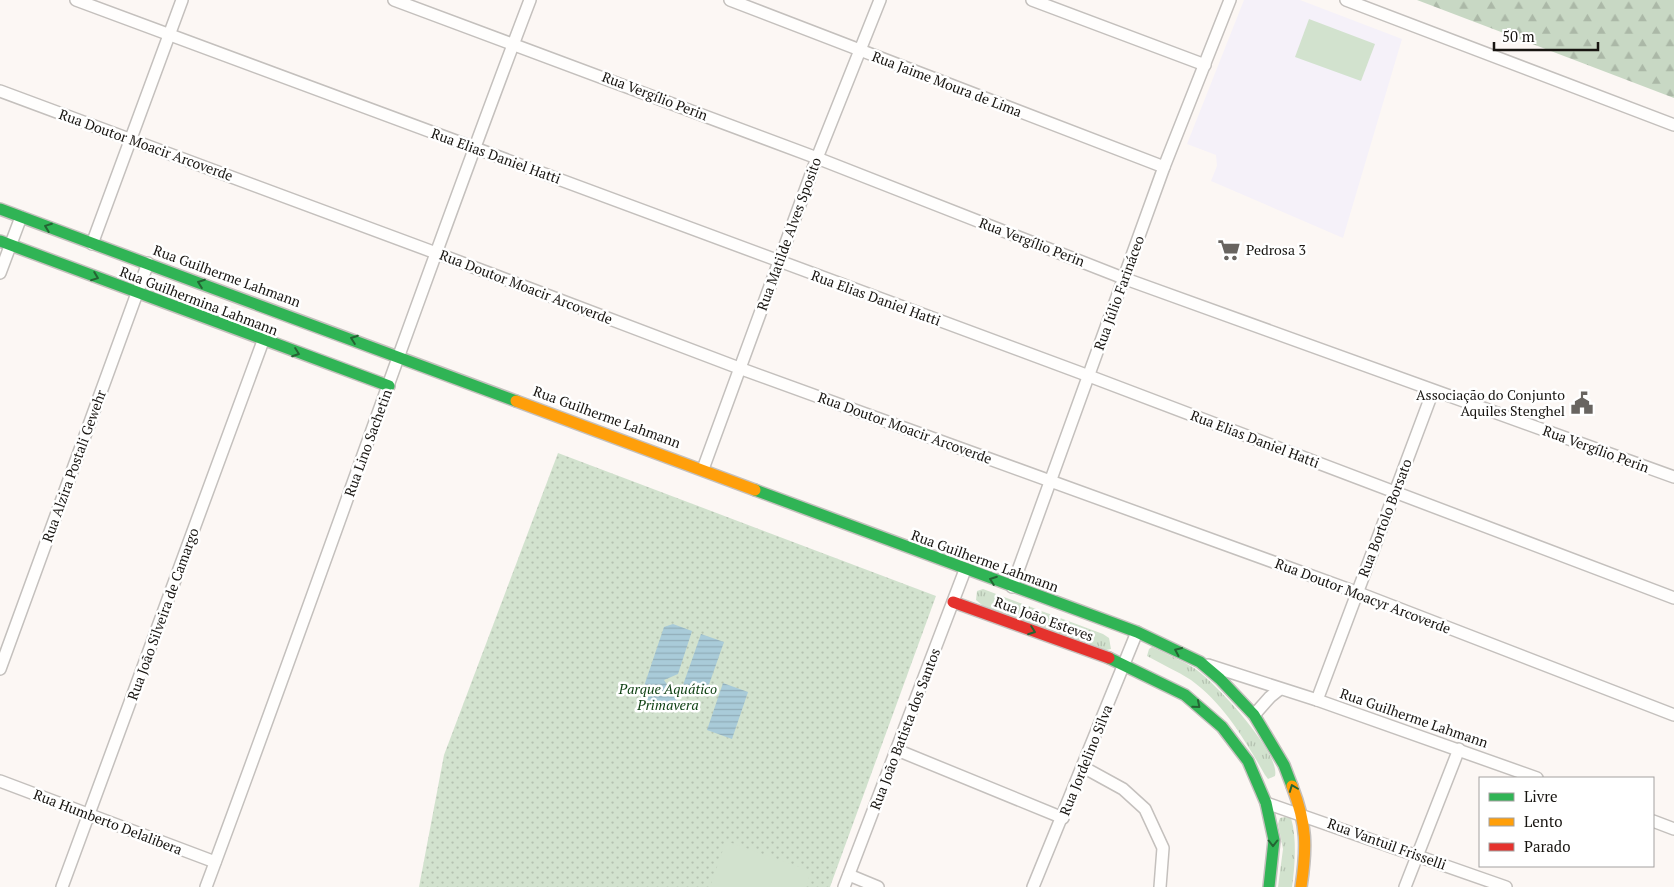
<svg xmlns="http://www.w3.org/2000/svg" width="1674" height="887" viewBox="0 0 1674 887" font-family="'PT Serif',serif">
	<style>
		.education { fill: #f5f1f9 }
		.grass { fill: url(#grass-tufts) }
		.forest { fill: url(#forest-firs) }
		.park { fill: url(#park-dots) }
		.pitch { fill: #d2e2ce }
		.water { fill: url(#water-rules) }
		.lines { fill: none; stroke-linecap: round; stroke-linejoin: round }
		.street-casing { stroke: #c4c0bd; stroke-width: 14 }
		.fast-casing { stroke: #c4c0bd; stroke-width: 14 }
		.slow-casing { stroke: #c4c0bd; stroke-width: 14 }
		.jam-casing { stroke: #c4c0bd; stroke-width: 14 }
		.street { stroke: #fffefd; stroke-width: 11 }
		.fast { stroke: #30b455; stroke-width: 11 }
		.slow { stroke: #ff9f0a; stroke-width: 11 }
		.jam { stroke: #e5322d; stroke-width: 11 }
		.oneway { stroke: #246433 }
		.labels { text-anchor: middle; stroke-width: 5; stroke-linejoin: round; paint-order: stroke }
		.street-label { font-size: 14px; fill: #181511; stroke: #fff }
		.poi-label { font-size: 14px; fill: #181511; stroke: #fff; text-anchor: start }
		.park-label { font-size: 14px; font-style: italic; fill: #0d3f11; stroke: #fff }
	</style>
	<defs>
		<pattern id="grass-tufts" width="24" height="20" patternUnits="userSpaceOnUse" patternTransform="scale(1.25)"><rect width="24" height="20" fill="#d2e2ce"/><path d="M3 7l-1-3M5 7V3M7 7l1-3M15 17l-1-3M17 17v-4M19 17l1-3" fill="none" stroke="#b4c1b0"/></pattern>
		<pattern id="forest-firs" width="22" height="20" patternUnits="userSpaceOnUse" patternTransform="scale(1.25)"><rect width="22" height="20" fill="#c8d8c4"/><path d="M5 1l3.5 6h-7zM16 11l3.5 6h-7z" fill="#abb8a7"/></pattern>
		<pattern id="park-dots" width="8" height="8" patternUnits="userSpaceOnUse" patternTransform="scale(1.25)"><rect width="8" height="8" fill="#d2e2ce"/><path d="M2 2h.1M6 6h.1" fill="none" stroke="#b4c1b0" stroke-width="1.8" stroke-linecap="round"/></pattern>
		<pattern id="water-rules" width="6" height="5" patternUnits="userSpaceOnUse" patternTransform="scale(1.25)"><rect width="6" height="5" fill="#a9cbd9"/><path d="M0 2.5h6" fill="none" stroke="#91adb9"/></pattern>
	</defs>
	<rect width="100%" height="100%" fill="#fcf7f4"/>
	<!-- education -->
	<polygon class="education" points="1244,0 1300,0 1402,39 1343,238 1211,181 1217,166 1216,155 1187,144"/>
	<!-- grass -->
	<g class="grass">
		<polygon points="983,589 1103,634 1109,638 1111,649 1106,650 983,606 976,600 977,591"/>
		<path d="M1152,647C1166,654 1181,660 1194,668C1214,681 1281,753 1275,776L1268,779L1265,775C1245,740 1224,704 1191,680C1177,671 1161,664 1147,656L1149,649Z"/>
		<path d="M1285,817L1291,818C1297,838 1295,866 1292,887H1278L1283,849L1278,824L1280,818Z"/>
	</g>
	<!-- forest -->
	<polygon class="forest" points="1417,0 1674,0 1674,98"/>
	<!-- park -->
	<polygon class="park" points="558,453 936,596 830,887 419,887 444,755"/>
	<!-- pitch -->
	<g class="pitch">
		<polygon points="1309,19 1375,44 1361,81 1295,57"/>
		<polygon points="726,841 811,871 806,887 710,887"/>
	</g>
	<!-- water -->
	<g class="water">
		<polygon points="673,624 692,631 678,674 664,680 677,699 672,711 652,712 639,701 664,627"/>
		<polygon points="701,634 724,642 706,693 683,685"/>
		<polygon points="723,683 748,692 732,739 707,730"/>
	</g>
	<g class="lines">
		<defs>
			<g id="street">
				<polyline points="76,0 1089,376 1674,598"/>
				<polyline points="394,0 817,158 1123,278 1674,477"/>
				<polyline points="730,0 1164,167"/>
				<polyline points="1032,0 1205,65"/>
				<polyline points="1346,0 1674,125"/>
				<polyline points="0,91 436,253 739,368 1356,592 1674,715"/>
				<polyline points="92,244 182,0"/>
				<polyline points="0,273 21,217"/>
				<polyline points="703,469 817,158 880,0"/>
				<polyline points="1012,587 1164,167 1230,0"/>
				<polyline points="1208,665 1317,700 1537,778"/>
				<polyline points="0,669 148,263"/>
				<polyline points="1317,700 1433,391"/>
				<polyline points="1254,715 1270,697 1280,689"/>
				<polyline points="897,750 1063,818"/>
				<polyline points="1083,767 1123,789 1145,809 1163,848 1160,887"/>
				<polyline points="0,781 215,862"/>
				<polyline points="1266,803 1506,887"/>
				<polyline points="1653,821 1674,829"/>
				<polyline points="849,875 878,887"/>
				<polyline points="62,887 263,341"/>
				<path d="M206,887C316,592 418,294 530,0"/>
				<polyline points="844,887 965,570"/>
				<polyline points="1033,887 1137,632"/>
				<polyline points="1405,887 1459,749"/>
			</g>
			<g id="fast">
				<polyline points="0,209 516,401"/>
				<polyline points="0,241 389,386"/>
				<polyline points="755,490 1137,632 1200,662 1220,679 1254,715 1284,765 1292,786"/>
				<polyline points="1109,658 1185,695 1222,727 1248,761 1266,803 1274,840 1269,887"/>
			</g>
			<g id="slow">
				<polyline points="516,401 755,490"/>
				<path d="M1292,786C1307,825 1307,847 1301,887"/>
			</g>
			<polyline id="jam" points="953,602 1109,658"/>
		</defs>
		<!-- street casing -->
		<use href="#street" class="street-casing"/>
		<!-- fast casing -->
		<use href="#fast" class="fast-casing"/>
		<!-- slow casing -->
		<use href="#slow" class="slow-casing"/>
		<!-- jam casing -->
		<use href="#jam" class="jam-casing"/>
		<!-- street -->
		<use href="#street" class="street"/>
		<!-- fast -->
		<use href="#fast" class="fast"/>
		<!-- slow -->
		<use href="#slow" class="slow"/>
		<!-- jam -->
		<use href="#jam" class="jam"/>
	</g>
	<!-- one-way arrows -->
	<defs><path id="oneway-chevron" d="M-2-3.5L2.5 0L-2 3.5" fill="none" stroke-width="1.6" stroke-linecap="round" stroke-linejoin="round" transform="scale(1.25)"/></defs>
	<g class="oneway">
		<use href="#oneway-chevron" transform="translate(48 227) rotate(-159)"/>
		<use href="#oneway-chevron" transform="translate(95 277) rotate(21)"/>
		<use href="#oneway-chevron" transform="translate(201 283) rotate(-160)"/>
		<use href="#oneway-chevron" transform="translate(354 339) rotate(-160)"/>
		<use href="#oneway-chevron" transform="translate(296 353) rotate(20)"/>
		<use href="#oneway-chevron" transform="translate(993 580) rotate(-160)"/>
		<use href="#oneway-chevron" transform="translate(1032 631) rotate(20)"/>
		<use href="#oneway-chevron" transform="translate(1178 651) rotate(-156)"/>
		<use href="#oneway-chevron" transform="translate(1197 705) rotate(40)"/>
		<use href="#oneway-chevron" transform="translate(1293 788) rotate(-111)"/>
		<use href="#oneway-chevron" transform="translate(1273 843) rotate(90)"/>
	</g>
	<!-- icons -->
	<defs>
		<symbol id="supermarket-bare" viewBox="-9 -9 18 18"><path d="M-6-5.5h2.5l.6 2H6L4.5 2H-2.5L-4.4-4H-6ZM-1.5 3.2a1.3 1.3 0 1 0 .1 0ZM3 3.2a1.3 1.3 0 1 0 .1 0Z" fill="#686460" stroke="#fff" stroke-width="2.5" paint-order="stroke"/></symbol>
		<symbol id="civic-bare" viewBox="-9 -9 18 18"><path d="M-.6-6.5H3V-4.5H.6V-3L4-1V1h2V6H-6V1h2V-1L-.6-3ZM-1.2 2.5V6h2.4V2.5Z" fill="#686460" stroke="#fff" stroke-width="2.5" paint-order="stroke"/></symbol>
	</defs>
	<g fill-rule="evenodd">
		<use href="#supermarket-bare" x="1213" y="234" width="32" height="32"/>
		<use href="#civic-bare" x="1566" y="387" width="32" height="32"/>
	</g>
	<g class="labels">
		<!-- street labels -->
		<g class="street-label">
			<text transform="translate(947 84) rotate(21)" y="5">Rua Jaime Moura de Lima</text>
			<text transform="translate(655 96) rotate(21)" y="5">Rua Vergílio Perin</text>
			<text transform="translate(146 145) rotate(20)" y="5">Rua Doutor Moacir Arcoverde</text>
			<text transform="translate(496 156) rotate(20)" y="5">Rua Elias Daniel Hatti</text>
			<text transform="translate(789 234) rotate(-70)" y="5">Rua Matilde Alves Sposito</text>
			<text transform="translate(1032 242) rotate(21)" y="5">Rua Vergílio Perin</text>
			<text transform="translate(227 276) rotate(20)" y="5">Rua Guilherme Lahmann</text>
			<text transform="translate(526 287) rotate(21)" y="5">Rua Doutor Moacir Arcoverde</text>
			<text transform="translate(1119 293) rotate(-70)" y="5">Rua Júlio Farináceo</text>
			<text transform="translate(876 298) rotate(20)" y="5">Rua Elias Daniel Hatti</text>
			<text transform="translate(199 301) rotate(21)" y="5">Rua Guilhermina Lahmann</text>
			<text transform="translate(607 417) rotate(20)" y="5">Rua Guilherme Lahmann</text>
			<text transform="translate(905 428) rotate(20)" y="5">Rua Doutor Moacir Arcoverde</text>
			<text transform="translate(1255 439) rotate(21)" y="5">Rua Elias Daniel Hatti</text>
			<text transform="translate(368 443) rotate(-70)" y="5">Rua Lino Sachetin</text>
			<text transform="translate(1596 449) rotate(20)" y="5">Rua Vergílio Perin</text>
			<text transform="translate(74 466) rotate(-70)" y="5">Rua Alzira Postali Gewehr</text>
			<text transform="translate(1385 518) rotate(-69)" y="5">Rua Bortolo Borsato</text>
			<text transform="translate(985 561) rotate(20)" y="5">Rua Guilherme Lahmann</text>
			<text transform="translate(1363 596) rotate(21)" y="5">Rua Doutor Moacyr Arcoverde</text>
			<text transform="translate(163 614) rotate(-70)" y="5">Rua João Silveira de Camargo</text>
			<text transform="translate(1044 619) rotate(20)" y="5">Rua João Esteves</text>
			<text transform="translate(1414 718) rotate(19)" y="5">Rua Guilherme Lahmann</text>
			<text transform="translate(905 729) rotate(-69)" y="5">Rua João Batista dos Santos</text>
			<text transform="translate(1086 760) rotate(-68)" y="5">Rua Jordelino Silva</text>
			<text transform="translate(108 822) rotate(21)" y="5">Rua Humberto Delalibera</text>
			<text transform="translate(1387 844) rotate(20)" y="5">Rua Vantuil Frisselli</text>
		</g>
		<!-- poi labels -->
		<g class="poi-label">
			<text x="1246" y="255">Pedrosa 3</text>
			<text x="1565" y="400" text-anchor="end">Associação do Conjunto<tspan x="1565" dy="16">Aquiles Stenghel</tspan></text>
		</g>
		<!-- park labels -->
		<g class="park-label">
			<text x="668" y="694">Parque Aquático<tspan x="668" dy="16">Primavera</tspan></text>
		</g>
	</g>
	<!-- legend -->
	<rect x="1479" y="777" width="175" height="90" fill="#ffffff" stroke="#a3a1a0"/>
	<rect x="1489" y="793" width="25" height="8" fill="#30b455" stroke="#a3a1a0"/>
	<text x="1524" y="802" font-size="15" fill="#181511">Livre</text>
	<rect x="1489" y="818" width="25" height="8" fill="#ff9f0a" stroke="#a3a1a0"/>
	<text x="1524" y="827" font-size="15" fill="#181511">Lento</text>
	<rect x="1489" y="843" width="25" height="8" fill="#e5322d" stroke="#a3a1a0"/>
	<text x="1524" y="852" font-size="15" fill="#181511">Parado</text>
	<!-- scale -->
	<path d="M1494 42v8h104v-8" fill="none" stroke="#181511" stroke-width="2.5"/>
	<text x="1502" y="42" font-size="15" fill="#181511" stroke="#ffffff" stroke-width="4" paint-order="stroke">50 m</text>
</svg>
